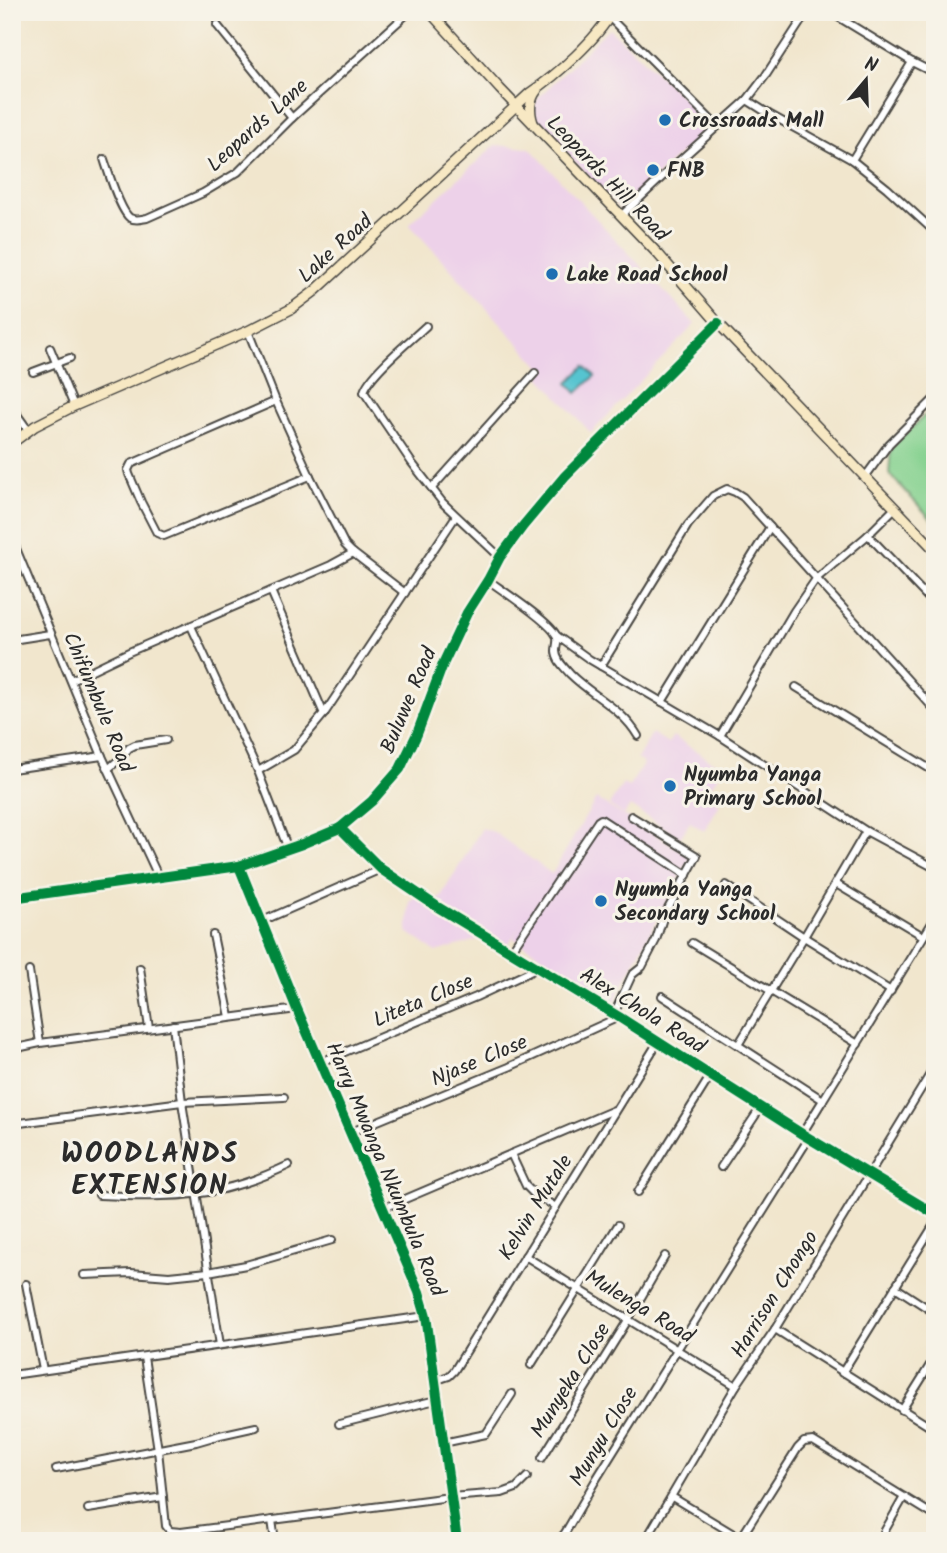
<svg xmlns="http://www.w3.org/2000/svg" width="947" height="1553" viewBox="0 0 947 1553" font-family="Kalam,sans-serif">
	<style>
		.built { fill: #edd1e9 }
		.green { fill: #85d18f; stroke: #587e5d; stroke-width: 2 }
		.water { fill: #57c4d0; stroke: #41787e; stroke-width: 2 }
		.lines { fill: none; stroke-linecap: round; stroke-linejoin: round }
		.street-casing { stroke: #494743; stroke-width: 10 }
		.secondary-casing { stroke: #494743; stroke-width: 12 }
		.street { stroke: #fff; stroke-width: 6 }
		.secondary { stroke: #f7e8c3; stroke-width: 9 }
		.cycleway-casing { stroke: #f7f3e8; stroke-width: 15 }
		.cycleway { stroke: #00873e; stroke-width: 10 }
		.poi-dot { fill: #1f6fb2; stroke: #f7f3e8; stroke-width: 2.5 }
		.labels { text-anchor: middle; stroke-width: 6; stroke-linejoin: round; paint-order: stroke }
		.poi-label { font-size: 21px; font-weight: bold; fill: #2b2b2b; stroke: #f7f3e8; text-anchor: start }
		.street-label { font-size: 21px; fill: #2b2b2b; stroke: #f7f3e8 }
		.district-label { font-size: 28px; font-weight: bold; letter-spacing: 2px; fill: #2b2b2b; stroke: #f7f3e8 }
	</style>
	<rect width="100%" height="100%" fill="#f7f3e8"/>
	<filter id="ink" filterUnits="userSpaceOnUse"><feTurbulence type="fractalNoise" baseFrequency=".0143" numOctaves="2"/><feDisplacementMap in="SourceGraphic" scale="14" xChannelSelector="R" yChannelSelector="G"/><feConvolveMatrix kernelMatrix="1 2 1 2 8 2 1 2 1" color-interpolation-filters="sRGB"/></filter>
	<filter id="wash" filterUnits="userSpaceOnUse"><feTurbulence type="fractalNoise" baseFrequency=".00686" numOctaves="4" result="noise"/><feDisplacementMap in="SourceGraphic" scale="28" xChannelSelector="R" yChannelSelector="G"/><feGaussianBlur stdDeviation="1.57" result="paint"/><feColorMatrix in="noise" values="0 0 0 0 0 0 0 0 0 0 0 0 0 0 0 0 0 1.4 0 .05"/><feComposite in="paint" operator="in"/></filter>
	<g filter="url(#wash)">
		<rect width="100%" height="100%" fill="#f1e6cd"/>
		<!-- built -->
		<g class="built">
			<polygon points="609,28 711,124 621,210 533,118 533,108 538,98"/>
			<polygon points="495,145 530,148 695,324 591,433 540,377 544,371 409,224"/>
			<polygon points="652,733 668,743 673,736 723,768 706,794 720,804 704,831 690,822 680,838 630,806 624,815 609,805 623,784 629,787 644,763 637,759"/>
			<polygon points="596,799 691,856 625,980 617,997 616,1003 513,938 525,917 508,945 481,939 436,952 407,932 410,901 421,892 434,900 441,896 482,828 494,832 552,874"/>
		</g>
		<!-- green -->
		<polygon class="green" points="935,406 935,523 889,474 891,447"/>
		<!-- water -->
		<polygon class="water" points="585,366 595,376 577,393 568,383"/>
	</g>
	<g filter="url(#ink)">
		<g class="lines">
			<defs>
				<g id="street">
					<polyline points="830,12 912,62 926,69 935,69"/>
					<polyline points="609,17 717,126"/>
					<polyline points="217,25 292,118"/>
					<polyline points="12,97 14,96"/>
					<polyline points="747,100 769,114 852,160 887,188 935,232"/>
					<path d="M104,159C108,171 120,211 130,218C136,221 141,219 147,218L203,193L238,172L292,118L409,12"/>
					<polyline points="852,160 912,62"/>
					<polyline points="621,216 679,161 747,100 766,75 807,12"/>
					<path d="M426,326C411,340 368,375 364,392L412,463L443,503L500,557"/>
					<polyline points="248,331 276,401 310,476 345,545 353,553 405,593"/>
					<polyline points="50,348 74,406"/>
					<polyline points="33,372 70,358"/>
					<polyline points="12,400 18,416 28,430"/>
					<polyline points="276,401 131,464 128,470 129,474 141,502 157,533 164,536 310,476"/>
					<polyline points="865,477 889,444 935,398"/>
					<polyline points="432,488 535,373"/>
					<polyline points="868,535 935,605"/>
					<polyline points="12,539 102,756 158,876"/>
					<path d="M488,580C503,591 549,621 556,635C559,640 556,645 556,651C556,660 564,667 570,674C592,696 622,708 638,736"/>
					<polyline points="271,591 324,714"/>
					<polyline points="191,626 258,771 288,849"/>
					<polyline points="557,636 589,659 720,736 866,831 935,868"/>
					<polyline points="12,640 50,634"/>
					<polyline points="601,666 688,525 713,496 727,489 735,492 743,497 935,710"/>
					<polyline points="71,680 129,652 331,565 353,553"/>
					<polyline points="796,687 935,772"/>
					<polyline points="662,702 770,527"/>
					<polyline points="720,736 794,611 816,579 868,535 895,508"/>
					<polyline points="12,769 102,756"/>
					<polyline points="108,769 122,757 129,748 135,745 166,740"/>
					<polyline points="258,771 294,750 324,714 456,516"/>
					<polyline points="340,828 381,869 436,906 619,1017 802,1134 935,1214"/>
					<polyline points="239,866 297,1009 419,1292 426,1316 457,1541"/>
					<polyline points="836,884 923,936"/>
					<polyline points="726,885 804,937 891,991"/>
					<polyline points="260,922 381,869"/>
					<polyline points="213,935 230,1017"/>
					<polyline points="692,943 858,1044"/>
					<polyline points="511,951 598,821 601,819 687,875"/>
					<polyline points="140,968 149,1028"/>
					<polyline points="29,971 40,1043"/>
					<polyline points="662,996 823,1100 935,918"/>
					<polyline points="614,1014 632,975 642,967 656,940 663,918 697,856 631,816"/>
					<polyline points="173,1025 182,1102 220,1345"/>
					<polyline points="738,1045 804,937 866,831"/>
					<polyline points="12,1049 40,1043 297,1009"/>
					<polyline points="321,1062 476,997 538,968"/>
					<polyline points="12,1124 182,1102 284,1097"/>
					<polyline points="351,1132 509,1067 619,1017"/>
					<polyline points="802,1134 823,1100"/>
					<polyline points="511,1154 526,1186 534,1194 556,1207"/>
					<polyline points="721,1167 761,1107"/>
					<polyline points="638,1192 711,1075"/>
					<path d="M99,1195C140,1197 183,1198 223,1189C244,1184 270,1174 289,1165"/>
					<polyline points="384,1208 614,1110"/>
					<polyline points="12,1212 15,1212"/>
					<polyline points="525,1256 736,1386"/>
					<polyline points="84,1275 131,1273 169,1276 208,1272 246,1265 332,1240"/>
					<polyline points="26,1284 43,1370"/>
					<polyline points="895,1287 935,1313"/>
					<polyline points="775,1329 935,1430"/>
					<polyline points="144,1357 158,1450 166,1526 170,1531 181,1532 450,1497 502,1493 516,1488 527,1477"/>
					<polyline points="531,1365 618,1225"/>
					<polyline points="842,1373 935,1223"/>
					<polyline points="12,1375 426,1316"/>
					<polyline points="434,1381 449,1376 454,1371 658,1042"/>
					<polyline points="902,1410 935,1357"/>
					<polyline points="339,1424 436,1400"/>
					<polyline points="443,1443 486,1434 512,1394"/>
					<polyline points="542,1458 628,1320 665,1256"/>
					<polyline points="56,1469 196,1442 220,1435 256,1427"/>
					<polyline points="672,1497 745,1541"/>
					<polyline points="88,1509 163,1497"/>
					<polyline points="272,1520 275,1541"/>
					<polyline points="558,1541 565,1533 597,1478 809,1138"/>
					<polyline points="645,1541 736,1386 775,1329 935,1066"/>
					<polyline points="739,1541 798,1448 804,1442 813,1441 935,1516"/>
					<polyline points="891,1541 885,1536 884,1532 904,1497"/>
					<polyline points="934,1541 935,1540"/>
				</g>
				<g id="secondary">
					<polyline points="430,12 500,89 659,255 718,323 935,550"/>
					<path d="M533,123C529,111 529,100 537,90"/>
					<path d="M12,443L35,426L74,406L248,331L291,309L315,291L530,93C557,75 596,40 612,12"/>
					<polyline points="12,898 239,866 302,844 340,828 372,801 400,769 417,734 443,664 467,613 488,580 500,557 523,526 565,476 718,323"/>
				</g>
			</defs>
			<!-- street casing -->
			<use href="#street" class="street-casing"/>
			<!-- secondary casing -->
			<use href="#secondary" class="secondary-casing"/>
			<!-- street -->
			<use href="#street" class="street"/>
			<!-- secondary -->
			<use href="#secondary" class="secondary"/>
			<defs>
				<g id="cycleway">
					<polyline points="340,828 381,869 436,906 619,1017 802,1134 935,1214"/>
					<polyline points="239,866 297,1009 419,1292 426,1316 457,1541"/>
					<polyline points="12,898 239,866 302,844 340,828 372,801 400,769 417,734 443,664 467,613 488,580 500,557 523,526 565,476 718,323"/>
				</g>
			</defs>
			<!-- cycleway casing -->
			<use href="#cycleway" class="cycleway-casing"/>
			<!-- cycleway -->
			<use href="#cycleway" class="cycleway"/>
		</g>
	</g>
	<!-- markers -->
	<g class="poi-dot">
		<circle cx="665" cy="120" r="7"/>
		<circle cx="653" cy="170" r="7"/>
		<circle cx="552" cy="274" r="7"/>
		<circle cx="670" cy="786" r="7"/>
		<circle cx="601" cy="901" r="7"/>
	</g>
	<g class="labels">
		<!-- poi labels -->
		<g class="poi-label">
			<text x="679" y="127">Crossroads Mall</text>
			<text x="667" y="177">FNB</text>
			<text x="566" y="281">Lake Road School</text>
			<text x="684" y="781">Nyumba Yanga<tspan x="684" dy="24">Primary School</tspan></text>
			<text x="615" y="896">Nyumba Yanga<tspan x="615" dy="24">Secondary School</tspan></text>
		</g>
		<!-- street labels -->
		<g class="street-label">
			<text transform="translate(257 125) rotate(-42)" y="7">Leopards Lane</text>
			<text transform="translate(608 178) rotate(46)" y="7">Leopards Hill Road</text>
			<text transform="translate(335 248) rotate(-42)" y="7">Lake Road</text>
			<text transform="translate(408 700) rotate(-67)" y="7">Buluwe Road</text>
			<text transform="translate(99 702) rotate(67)" y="7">Chifumbule Road</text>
			<text transform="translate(423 1000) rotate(-23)" y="7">Liteta Close</text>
			<text transform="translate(643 1010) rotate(32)" y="7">Alex Chola Road</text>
			<text transform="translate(479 1060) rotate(-23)" y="7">Njase Close</text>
			<text transform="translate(386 1169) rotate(67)" y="7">Harry Mwanga Nkumbula Road</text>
			<text transform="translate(535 1207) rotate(-58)" y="7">Kelvin Mutale</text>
			<text transform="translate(774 1294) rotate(-58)" y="7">Harrison Chongo</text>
			<text transform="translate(640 1306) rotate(31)" y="7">Mulenga Road</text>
			<text transform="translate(570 1380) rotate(-58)" y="7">Munyeka Close</text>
			<text transform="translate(603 1436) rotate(-59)" y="7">Munyu Close</text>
		</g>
		<!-- district labels -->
		<g class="district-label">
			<text x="150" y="1162">WOODLANDS<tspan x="150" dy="32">EXTENSION</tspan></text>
		</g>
	</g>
	<!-- margin -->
	<rect width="947" height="1553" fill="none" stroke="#f7f3e8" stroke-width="42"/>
	<!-- north arrow -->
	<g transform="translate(866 80) rotate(19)" stroke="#f7f3e8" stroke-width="5" paint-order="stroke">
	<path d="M0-5L12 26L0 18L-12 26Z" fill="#2b2b2b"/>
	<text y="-10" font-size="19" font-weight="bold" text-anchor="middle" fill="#2b2b2b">N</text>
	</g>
</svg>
